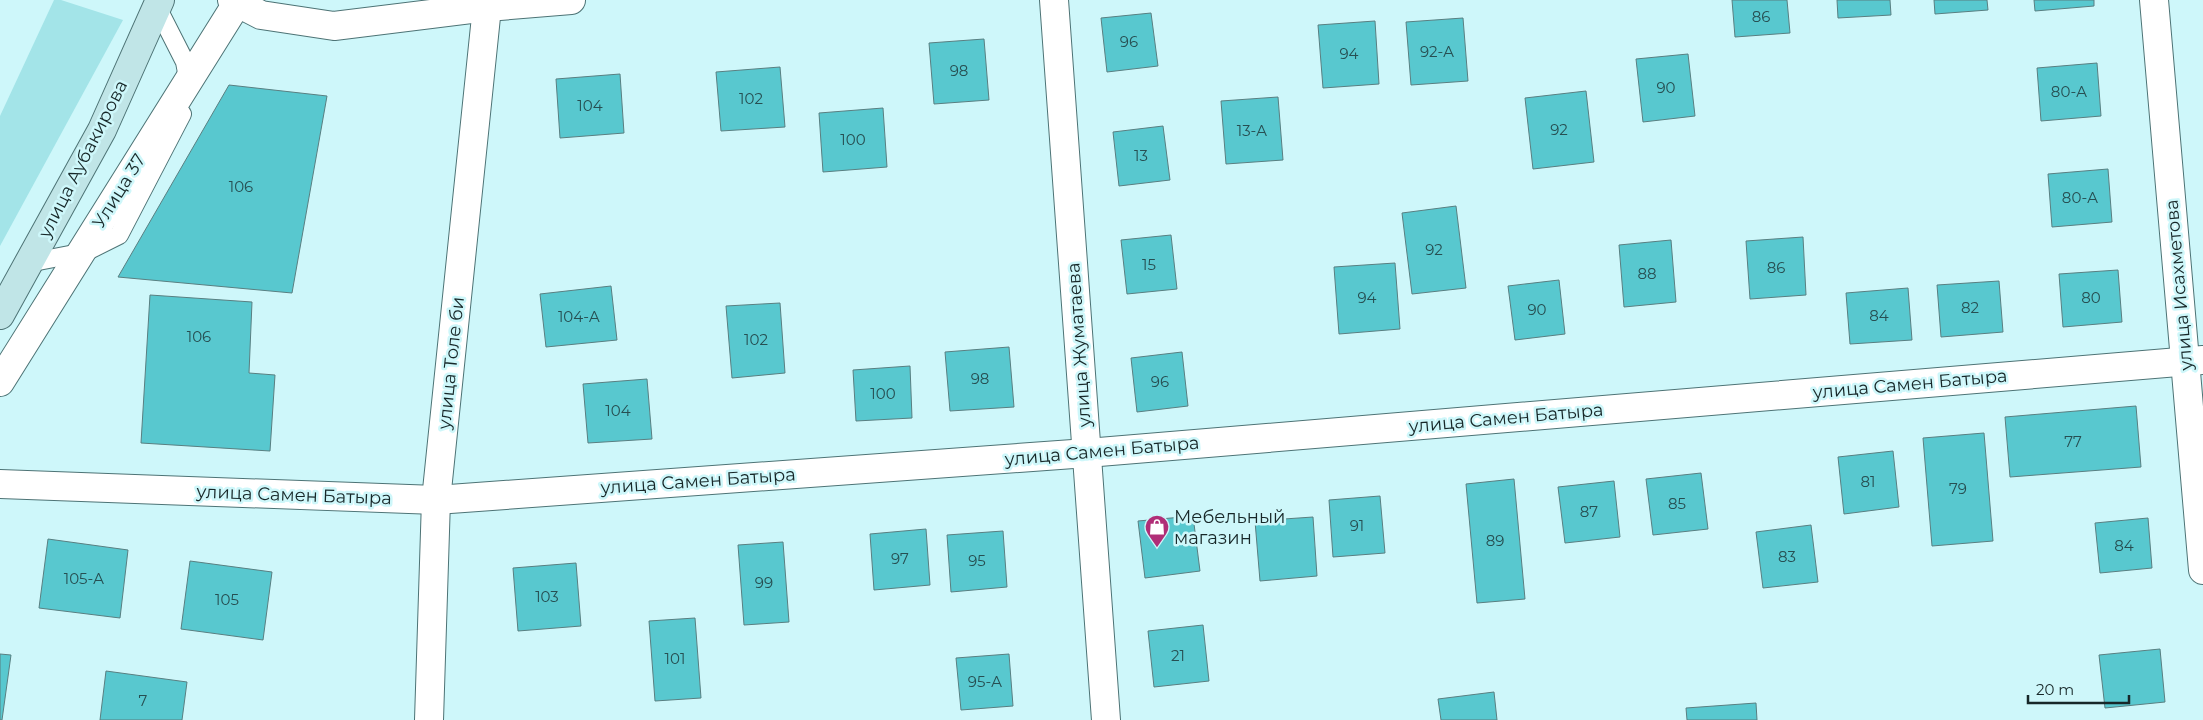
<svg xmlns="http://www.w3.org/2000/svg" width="2203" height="720" viewBox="0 0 2203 720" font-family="Montserrat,sans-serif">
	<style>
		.green { fill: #a3e4e8 }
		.building { fill: #58c8cf; stroke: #597f81 }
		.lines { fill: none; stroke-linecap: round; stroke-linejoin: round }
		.service-casing { stroke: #4d7375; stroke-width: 20 }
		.minor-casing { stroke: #4d7375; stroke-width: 30 }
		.secondary-casing { stroke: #4d7375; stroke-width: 30 }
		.service { stroke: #fff; stroke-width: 18 }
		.minor { stroke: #fff; stroke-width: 28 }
		.secondary { stroke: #c0e5e7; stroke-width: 28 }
		.labels { text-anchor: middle; stroke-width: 5; stroke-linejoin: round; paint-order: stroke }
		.number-label { font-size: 15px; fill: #274f52 }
		.street-label { font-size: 18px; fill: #172728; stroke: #cef7fa }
		.poi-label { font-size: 18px; fill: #172728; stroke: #cef7fa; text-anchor: start }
	</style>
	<rect width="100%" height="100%" fill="#cef7fa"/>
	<!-- green -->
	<polygon class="green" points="54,0 61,0 123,20 0,246 0,116"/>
	<!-- building -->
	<g class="building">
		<polygon points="1732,0 1787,0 1790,33 1735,37"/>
		<polygon points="1837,0 1890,0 1891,15 1838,18"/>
		<polygon points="1934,0 1987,0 1988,10 1935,14"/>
		<polygon points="2034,0 2094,0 2094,6 2035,11"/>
		<polygon points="1151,13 1158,66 1107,72 1101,18"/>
		<polygon points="1463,18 1468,81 1411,85 1406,22"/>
		<polygon points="1375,21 1379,84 1323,88 1318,25"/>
		<polygon points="984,39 989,100 934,104 929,43"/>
		<polygon points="1688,54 1695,116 1643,122 1636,59"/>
		<polygon points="2097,63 2101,116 2041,121 2037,68"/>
		<polygon points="780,67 785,127 721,131 716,72"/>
		<polygon points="620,74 624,133 560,138 556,79"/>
		<polygon points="229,85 327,96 292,293 118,277"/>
		<polygon points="1586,91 1594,162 1533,169 1525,98"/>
		<polygon points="1278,97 1283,160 1226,164 1221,101"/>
		<polygon points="883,108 887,167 823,172 819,113"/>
		<polygon points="1163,126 1170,180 1119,186 1113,132"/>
		<polygon points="2108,169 2112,222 2052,227 2048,174"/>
		<polygon points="1456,206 1466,288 1412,294 1402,213"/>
		<polygon points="1171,235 1177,289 1127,294 1121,240"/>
		<polygon points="1803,237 1806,295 1750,299 1746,241"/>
		<polygon points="1671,240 1676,302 1624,307 1619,245"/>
		<polygon points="1395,263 1400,329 1339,334 1334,267"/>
		<polygon points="2118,270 2122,322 2063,327 2059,274"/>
		<polygon points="1559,280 1565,334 1515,340 1508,286"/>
		<polygon points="1999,281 2003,332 1941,337 1937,285"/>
		<polygon points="611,286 617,340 546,347 540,294"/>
		<polygon points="1908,288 1912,340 1850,344 1846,293"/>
		<polygon points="150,295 252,302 249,373 275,375 270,451 141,443"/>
		<polygon points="780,303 785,373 732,378 726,306"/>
		<polygon points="1009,347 1014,407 950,411 945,352"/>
		<polygon points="1182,352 1188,406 1137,412 1131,358"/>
		<polygon points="910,366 912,418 856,421 853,370"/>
		<polygon points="647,379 652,439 588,443 583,384"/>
		<polygon points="2136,406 2141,467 2010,477 2005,417"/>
		<polygon points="1984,433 1993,541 1932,546 1923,438"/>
		<polygon points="1893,451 1899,507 1844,514 1838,457"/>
		<polygon points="1701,473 1708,529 1653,535 1646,479"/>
		<polygon points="1514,479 1525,599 1477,603 1466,484"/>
		<polygon points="1614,481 1620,537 1565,543 1558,487"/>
		<polygon points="1380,496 1385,553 1333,557 1329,500"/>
		<polygon points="1193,516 1200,571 1145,578 1138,521"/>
		<polygon points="1313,517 1317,576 1260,581 1255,521"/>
		<polygon points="2148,518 2152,568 2100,573 2095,523"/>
		<polygon points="1811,525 1818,582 1763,588 1756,532"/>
		<polygon points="926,529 930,585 874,590 870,534"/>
		<polygon points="1003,531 1007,587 951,592 947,535"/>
		<polygon points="48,539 128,550 120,618 39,608"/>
		<polygon points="783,542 789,622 744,625 738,545"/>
		<polygon points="190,561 272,572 263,640 181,629"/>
		<polygon points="576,563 581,626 518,631 513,568"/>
		<polygon points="695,618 701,698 655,701 649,621"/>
		<polygon points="1203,625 1209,681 1154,687 1148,631"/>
		<polygon points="2160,649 2165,702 2105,708 2099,655"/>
		<polygon points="0,654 11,655 2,720 0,720"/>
		<polygon points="1009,654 1013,706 961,710 956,658"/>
		<polygon points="106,671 187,682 182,720 100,720"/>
		<polygon points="1494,692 1497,720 1441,720 1438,699"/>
		<polygon points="1756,703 1757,720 1687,720 1686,708"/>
	</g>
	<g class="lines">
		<defs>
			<g id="service">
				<polyline points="157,7 185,62 189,83"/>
				<polyline points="28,263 85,252 119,235 182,114"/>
			</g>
			<g id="minor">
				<polyline points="232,0 261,15 334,26 487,7 571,0"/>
				<polyline points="1054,0 1106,720"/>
				<polyline points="2154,0 2203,570"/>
				<polyline points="0,382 239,0"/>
				<polyline points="0,484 436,500 1087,453 2203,360"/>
				<polyline points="429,720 436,500 487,7"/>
			</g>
			<polyline id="secondary" points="0,315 102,130 160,0"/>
		</defs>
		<!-- service casing -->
		<use href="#service" class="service-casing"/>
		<!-- minor casing -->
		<use href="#minor" class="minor-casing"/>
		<!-- secondary casing -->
		<use href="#secondary" class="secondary-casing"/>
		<!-- service -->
		<use href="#service" class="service"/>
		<!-- minor -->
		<use href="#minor" class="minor"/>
		<!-- secondary -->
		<use href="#secondary" class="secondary"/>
	</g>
	<!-- icons -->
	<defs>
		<symbol id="shop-pin" viewBox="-11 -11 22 30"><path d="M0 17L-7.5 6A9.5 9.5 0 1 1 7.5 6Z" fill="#b02e77" stroke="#cef7fa"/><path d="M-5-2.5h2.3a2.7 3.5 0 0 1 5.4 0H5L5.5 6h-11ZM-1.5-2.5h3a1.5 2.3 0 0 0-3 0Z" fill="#fff"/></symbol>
	</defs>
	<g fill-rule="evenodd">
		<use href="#shop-pin" x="1143" y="513" width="28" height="38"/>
	</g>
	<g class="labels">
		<!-- number labels -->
		<g class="number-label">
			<text x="1761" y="22">86</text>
			<text x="1129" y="47">96</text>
			<text x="1437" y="57">92-А</text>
			<text x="1349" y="59">94</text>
			<text x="959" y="76">98</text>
			<text x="1666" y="93">90</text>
			<text x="2069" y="97">80-А</text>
			<text x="751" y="104">102</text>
			<text x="590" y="111">104</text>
			<text x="1559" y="135">92</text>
			<text x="1252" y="136">13-А</text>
			<text x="853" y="145">100</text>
			<text x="1141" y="161">13</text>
			<text x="241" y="192">106</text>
			<text x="2080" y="203">80-А</text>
			<text x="1434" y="255">92</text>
			<text x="1149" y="270">15</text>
			<text x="1776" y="273">86</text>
			<text x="1647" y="279">88</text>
			<text x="1367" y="303">94</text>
			<text x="2091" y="303">80</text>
			<text x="1970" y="313">82</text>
			<text x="1537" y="315">90</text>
			<text x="1879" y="321">84</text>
			<text x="579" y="322">104-А</text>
			<text x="199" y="342">106</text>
			<text x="756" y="345">102</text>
			<text x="980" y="384">98</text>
			<text x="1160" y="387">96</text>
			<text x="883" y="399">100</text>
			<text x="618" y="416">104</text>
			<text x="2073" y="447">77</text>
			<text x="1868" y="487">81</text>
			<text x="1958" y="494">79</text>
			<text x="1677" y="509">85</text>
			<text x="1589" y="517">87</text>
			<text x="1357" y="531">91</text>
			<text x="1495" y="546">89</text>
			<text x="2124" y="551">84</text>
			<text x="1787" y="562">83</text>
			<text x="900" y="564">97</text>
			<text x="977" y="566">95</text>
			<text x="84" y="584">105-А</text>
			<text x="764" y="588">99</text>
			<text x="547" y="602">103</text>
			<text x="227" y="605">105</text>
			<text x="1178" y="661">21</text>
			<text x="675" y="664">101</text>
			<text x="985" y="687">95-А</text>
			<text x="143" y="706">7</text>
		</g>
		<!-- street labels -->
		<g class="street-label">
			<text transform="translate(83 159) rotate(-63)" y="6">улица Аубакирова</text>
			<text transform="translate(119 191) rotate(-58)" y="6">Улица 37</text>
			<text transform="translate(2179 285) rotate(-95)" y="6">улица Исахметова</text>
			<text transform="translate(1079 345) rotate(-94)" y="6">улица Жуматаева</text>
			<text transform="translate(451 363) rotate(-84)" y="6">улица Толе би</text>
			<text transform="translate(1910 384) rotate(-5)" y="6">улица Самен Батыра</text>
			<text transform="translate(1506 418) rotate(-5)" y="6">улица Самен Батыра</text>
			<text transform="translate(1102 451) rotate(-5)" y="6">улица Самен Батыра</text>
			<text transform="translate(698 481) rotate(-4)" y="6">улица Самен Батыра</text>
			<text transform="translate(294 495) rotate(2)" y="6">улица Самен Батыра</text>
		</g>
		<!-- poi labels -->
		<g class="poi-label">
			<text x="1174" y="523">Мебельный<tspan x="1174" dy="21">магазин</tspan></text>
		</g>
	</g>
	<!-- scale -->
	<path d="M2028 695v8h101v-8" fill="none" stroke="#172728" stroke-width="2.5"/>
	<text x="2036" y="695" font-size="15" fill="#172728" stroke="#cef7fa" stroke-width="4" paint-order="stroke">20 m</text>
</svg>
